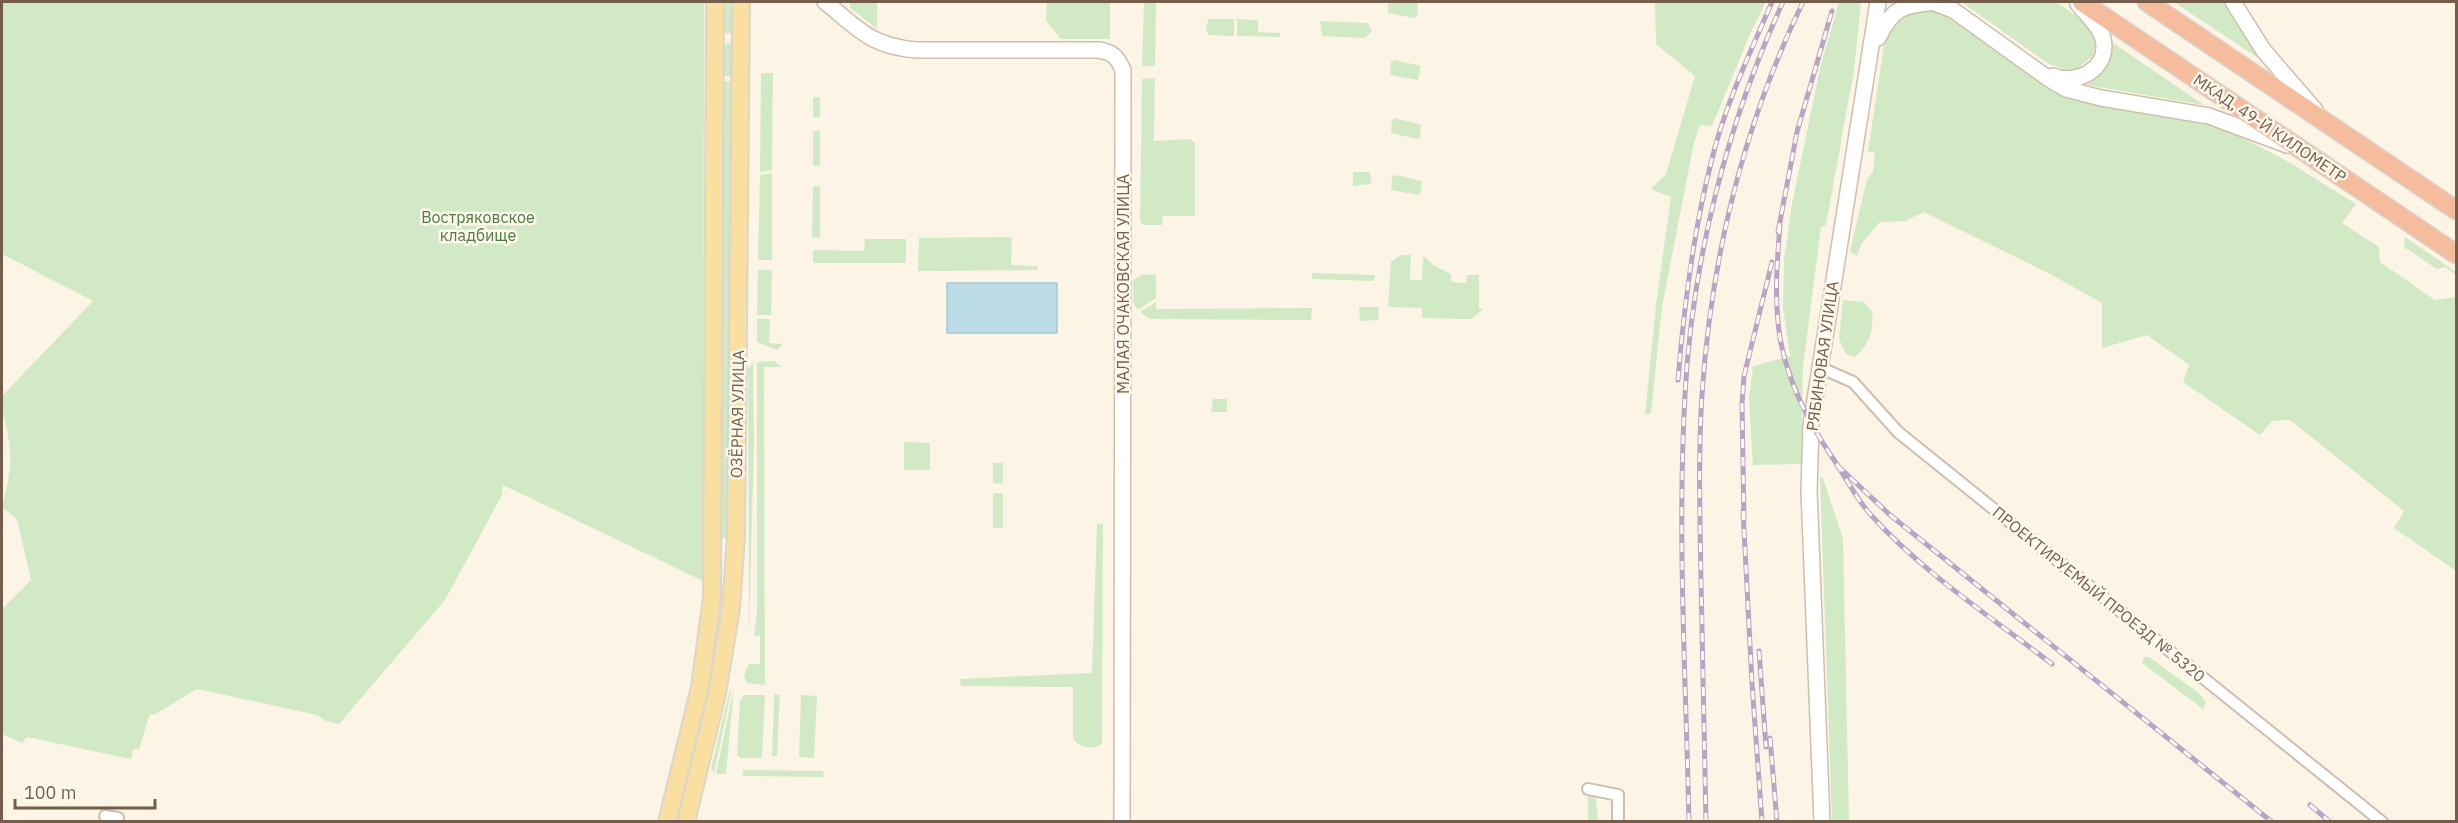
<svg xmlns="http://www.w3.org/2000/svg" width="2458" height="823" viewBox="0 0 2458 823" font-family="'IBM Plex Sans',sans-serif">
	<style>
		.green { fill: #d1eac5 }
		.water { fill: #bbdce5; stroke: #a1cad7; stroke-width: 1.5 }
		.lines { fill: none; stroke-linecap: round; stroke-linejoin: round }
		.street-casing { stroke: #cebead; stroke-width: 14 }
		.secondary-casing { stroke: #d0beaa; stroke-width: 18 }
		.primary-casing { stroke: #dbd5d0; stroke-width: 20 }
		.highway-casing { stroke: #dbd5d0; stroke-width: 21 }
		.street { stroke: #fff; stroke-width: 10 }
		.secondary { stroke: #fff; stroke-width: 15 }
		.primary { stroke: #f9dfa0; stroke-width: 16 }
		.highway { stroke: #f5bc9e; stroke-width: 18 }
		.rail-casing { stroke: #b9a4c6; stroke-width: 5 }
		.rail { stroke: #fff9ed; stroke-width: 3; stroke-dasharray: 9; stroke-linecap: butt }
		.labels { text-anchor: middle; stroke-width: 5; stroke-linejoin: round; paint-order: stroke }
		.street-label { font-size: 16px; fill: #755d4b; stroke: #fff9ed }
		.park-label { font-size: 16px; fill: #4f7a43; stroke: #fff9ed }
	</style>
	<rect width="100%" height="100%" fill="#fcf5e6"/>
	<!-- green -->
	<g class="green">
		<path d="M2,2H704L703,581L503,485L502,495L445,600L339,724L326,721L317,715L197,689L154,715L150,713L139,749H133L131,759L27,737L22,743L2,734V609L31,580L17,519L2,507C7,486 13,464 9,442C7,426 1,413 2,396L93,301L2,254Z"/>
		<polygon points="723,2 736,2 733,33 725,34 723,30"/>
		<polygon points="850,2 877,2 877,29 850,8"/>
		<polygon points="1047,2 1110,2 1110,39 1061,39 1046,20"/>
		<polygon points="1144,2 1156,2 1155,66 1142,66"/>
		<polygon points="1388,2 1418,3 1417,16 1415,18 1388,13"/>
		<polygon points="1655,2 1766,2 1750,34 1712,126 1700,125 1694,142 1662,307 1651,413 1645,415 1656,304 1671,197 1651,189 1666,174 1695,76 1656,44"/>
		<polygon points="1839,2 1861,2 1854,70 1826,225 1821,227 1803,367 1801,464 1753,465 1749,399 1753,366 1790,356 1783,307 1784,260 1792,204 1820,68"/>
		<polygon points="1961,2 2056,2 2084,21 2096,39 2093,56 2078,68 2070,71 2049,64"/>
		<polygon points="2174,2 2225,2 2261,60"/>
		<polygon points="1931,9 1939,11 2024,70 2138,109 2220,126 2285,160 2356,204 2342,223 2379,247 2380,262 2435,300 2456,297 2456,571 2394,528 2404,511 2290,420 2272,421 2260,435 2183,382 2189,365 2147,335 2102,348 2102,303 2048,273 1924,212 1905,221 1880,222 1861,244 1857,256 1850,251 1867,179 1873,172 1875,153 1868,151 1886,32 1903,15"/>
		<polygon points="1209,19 1234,19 1234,36 1208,35 1206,26"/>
		<polygon points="1237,19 1258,20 1258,32 1280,33 1280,37 1237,36"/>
		<polygon points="1320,21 1368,23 1372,31 1365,38 1322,36"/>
		<polygon points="726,43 734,44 735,76 723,76 723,48"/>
		<path d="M2113,43L2204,105L2087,85C2100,76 2111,59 2113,43Z"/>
		<polygon points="1395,60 1421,66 1418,80 1390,75 1391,62"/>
		<polygon points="761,73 773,73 772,170 760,172"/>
		<polygon points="1155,78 1154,141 1190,139 1195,143 1195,216 1163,216 1162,225 1143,225 1140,221 1142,79"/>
		<polygon points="723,81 736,81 729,540 726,540 721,536"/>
		<rect x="813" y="97" width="7" height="20"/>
		<polygon points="1395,118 1421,125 1420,138 1417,139 1391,133 1392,120"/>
		<rect x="813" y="131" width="7" height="35"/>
		<polygon points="1353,172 1369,172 1372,179 1370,184 1353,186"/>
		<polygon points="772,173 772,260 758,260 760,175"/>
		<polygon points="1396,175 1422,181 1420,194 1418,195 1391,190 1392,177"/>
		<polygon points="813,186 820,186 820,238 812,238"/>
		<polygon points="1012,237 1011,265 1038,266 1037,270 918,271 919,238"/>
		<polygon points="2405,237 2456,272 2456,275 2445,267 2437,269 2404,247"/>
		<polygon points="865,239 906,239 906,263 813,263 813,250 864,251"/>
		<polygon points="1401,255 1411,255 1410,280 1422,280 1423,257 1426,257 1433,265 1451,274 1451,282 1466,283 1467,275 1479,275 1479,309 1484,309 1471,319 1422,318 1422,308 1388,307 1391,262"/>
		<polygon points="758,270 772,270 771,315 757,315"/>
		<polygon points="1312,273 1374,275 1375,278 1373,281 1312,279"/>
		<polygon points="1156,274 1156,298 1138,310 1133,303 1133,280 1142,275"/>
		<path d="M1843,300L1864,302L1872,312C1874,330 1869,346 1854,357L1846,354L1839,339Z"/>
		<polygon points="1156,302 1156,309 1312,308 1311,320 1150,319 1140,312"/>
		<polygon points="1359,307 1379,307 1378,320 1360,321"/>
		<polygon points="757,319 770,319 769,343 783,344 777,350 757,342"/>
		<polygon points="774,361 782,367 764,367 765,685 747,683 744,675 749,664 760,664 760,636 754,636 757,612 757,362"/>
		<polygon points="753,362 754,441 749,636 748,369"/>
		<polygon points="1213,399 1227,399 1227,412 1211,412"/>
		<polygon points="904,442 930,443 930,470 904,470"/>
		<polygon points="993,463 1003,463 1003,484 993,483"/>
		<polygon points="1820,477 1823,478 1843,539 1849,821 1832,821"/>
		<rect x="993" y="493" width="10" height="35"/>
		<path d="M1097,524H1103L1102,744C1091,750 1081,748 1073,739V687L961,686L960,679L1092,673Z"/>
		<polygon points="2144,657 2149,657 2199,693 2206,702 2203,709 2142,663"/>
		<polygon points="734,687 726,774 716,774"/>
		<polygon points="732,688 714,773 711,768 729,693"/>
		<polygon points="774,694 780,695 777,756 772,756"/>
		<polygon points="744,695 765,695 762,758 740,758 737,755 740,700"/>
		<polygon points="801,695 817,696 814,758 799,757"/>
		<polygon points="743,770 823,771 824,777 743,776"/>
		<polygon points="1588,795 1596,798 1598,821 1588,821"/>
	</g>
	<!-- water -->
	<rect class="water" x="947" y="283" width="110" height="50"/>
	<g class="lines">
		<defs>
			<g id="street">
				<polyline points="1819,367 1853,382 1898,432 2382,822"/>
				<polyline points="1588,789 1618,795 1618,822"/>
				<polyline points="105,816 118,818"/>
			</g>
			<g id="secondary">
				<path d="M825,2C859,29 870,46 916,50H1098C1113,52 1117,57 1123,70L1122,822"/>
				<polyline points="1932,2 1953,10 2049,79 2066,89 2101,98 2209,116 2287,145"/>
				<polyline points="2233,2 2264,51 2315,110"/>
				<path d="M1878,38C1893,7 1902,6 1936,2"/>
				<path d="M2053,76C2077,86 2110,68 2103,39C2100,26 2086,14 2078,4"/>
				<polyline points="1822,822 1809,491 1811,425 1878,2"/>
			</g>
			<g id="primary">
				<polyline points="667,822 700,687 712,597 715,2"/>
				<polyline points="686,822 717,694 731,608 736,536 741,2"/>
			</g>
			<g id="highway">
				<polyline points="2082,2 2456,254"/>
				<polyline points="2147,2 2456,210"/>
			</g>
		</defs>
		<!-- street casing -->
		<use href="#street" class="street-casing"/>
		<!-- secondary casing -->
		<use href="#secondary" class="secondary-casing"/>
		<!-- primary casing -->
		<use href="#primary" class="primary-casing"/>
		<!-- highway casing -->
		<use href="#highway" class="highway-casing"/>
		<!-- street -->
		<use href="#street" class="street"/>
		<!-- secondary -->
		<use href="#secondary" class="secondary"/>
		<!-- primary -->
		<use href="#primary" class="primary"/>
		<!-- highway -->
		<use href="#highway" class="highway"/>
		<defs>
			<g id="rail">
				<path d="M1780,225C1777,262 1774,300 1780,338C1788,382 1807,420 1832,457C1845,476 1855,497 1870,514C1921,571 1991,617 2052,664"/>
				<polyline points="1778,232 1797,132 1832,11"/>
				<path d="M1678,380C1684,306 1693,232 1712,159C1725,105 1750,53 1772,2"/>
				<polyline points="1837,465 1890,515 2272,822"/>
				<polyline points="1743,511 1752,683 1762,822"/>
				<polyline points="1744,520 1742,404 1744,376 1772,262"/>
				<polyline points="1759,651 1766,747"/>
				<polyline points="1770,738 1777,822"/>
				<polyline points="2310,805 2330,822"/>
				<path d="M1689,822C1686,680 1677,537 1685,395C1692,261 1727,124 1783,2"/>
				<path d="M1706,822C1704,741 1703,661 1701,581C1700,519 1698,456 1702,395C1711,259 1744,124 1803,2"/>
			</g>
		</defs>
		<!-- rail casing -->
		<use href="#rail" class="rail-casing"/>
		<!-- rail -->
		<use href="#rail" class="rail"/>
	</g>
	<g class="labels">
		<!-- street labels -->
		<g class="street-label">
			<text transform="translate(2270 128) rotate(34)" y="6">МКАД, 49-Й КИЛОМЕТР</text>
			<text transform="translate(1123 284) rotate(-90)" y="6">МАЛАЯ ОЧАКОВСКАЯ УЛИЦА</text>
			<text transform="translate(1822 356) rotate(-82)" y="6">РЯБИНОВАЯ УЛИЦА</text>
			<text transform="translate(737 414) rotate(-89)" y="6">ОЗЁРНАЯ УЛИЦА</text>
			<text transform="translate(2099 594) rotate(39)" y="6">ПРОЕКТИРУЕМЫЙ ПРОЕЗД № 5320</text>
		</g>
		<!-- park labels -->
		<g class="park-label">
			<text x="478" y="223">Востряковское<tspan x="478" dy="18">кладбище</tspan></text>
		</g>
	</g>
	<!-- border -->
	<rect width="2458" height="823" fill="none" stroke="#755d4b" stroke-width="6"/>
	<!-- scale -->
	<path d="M15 799v9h140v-9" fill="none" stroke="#755d4b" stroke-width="3"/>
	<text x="24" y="799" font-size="18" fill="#755d4b" stroke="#fff9ed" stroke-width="4.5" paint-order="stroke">100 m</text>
</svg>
